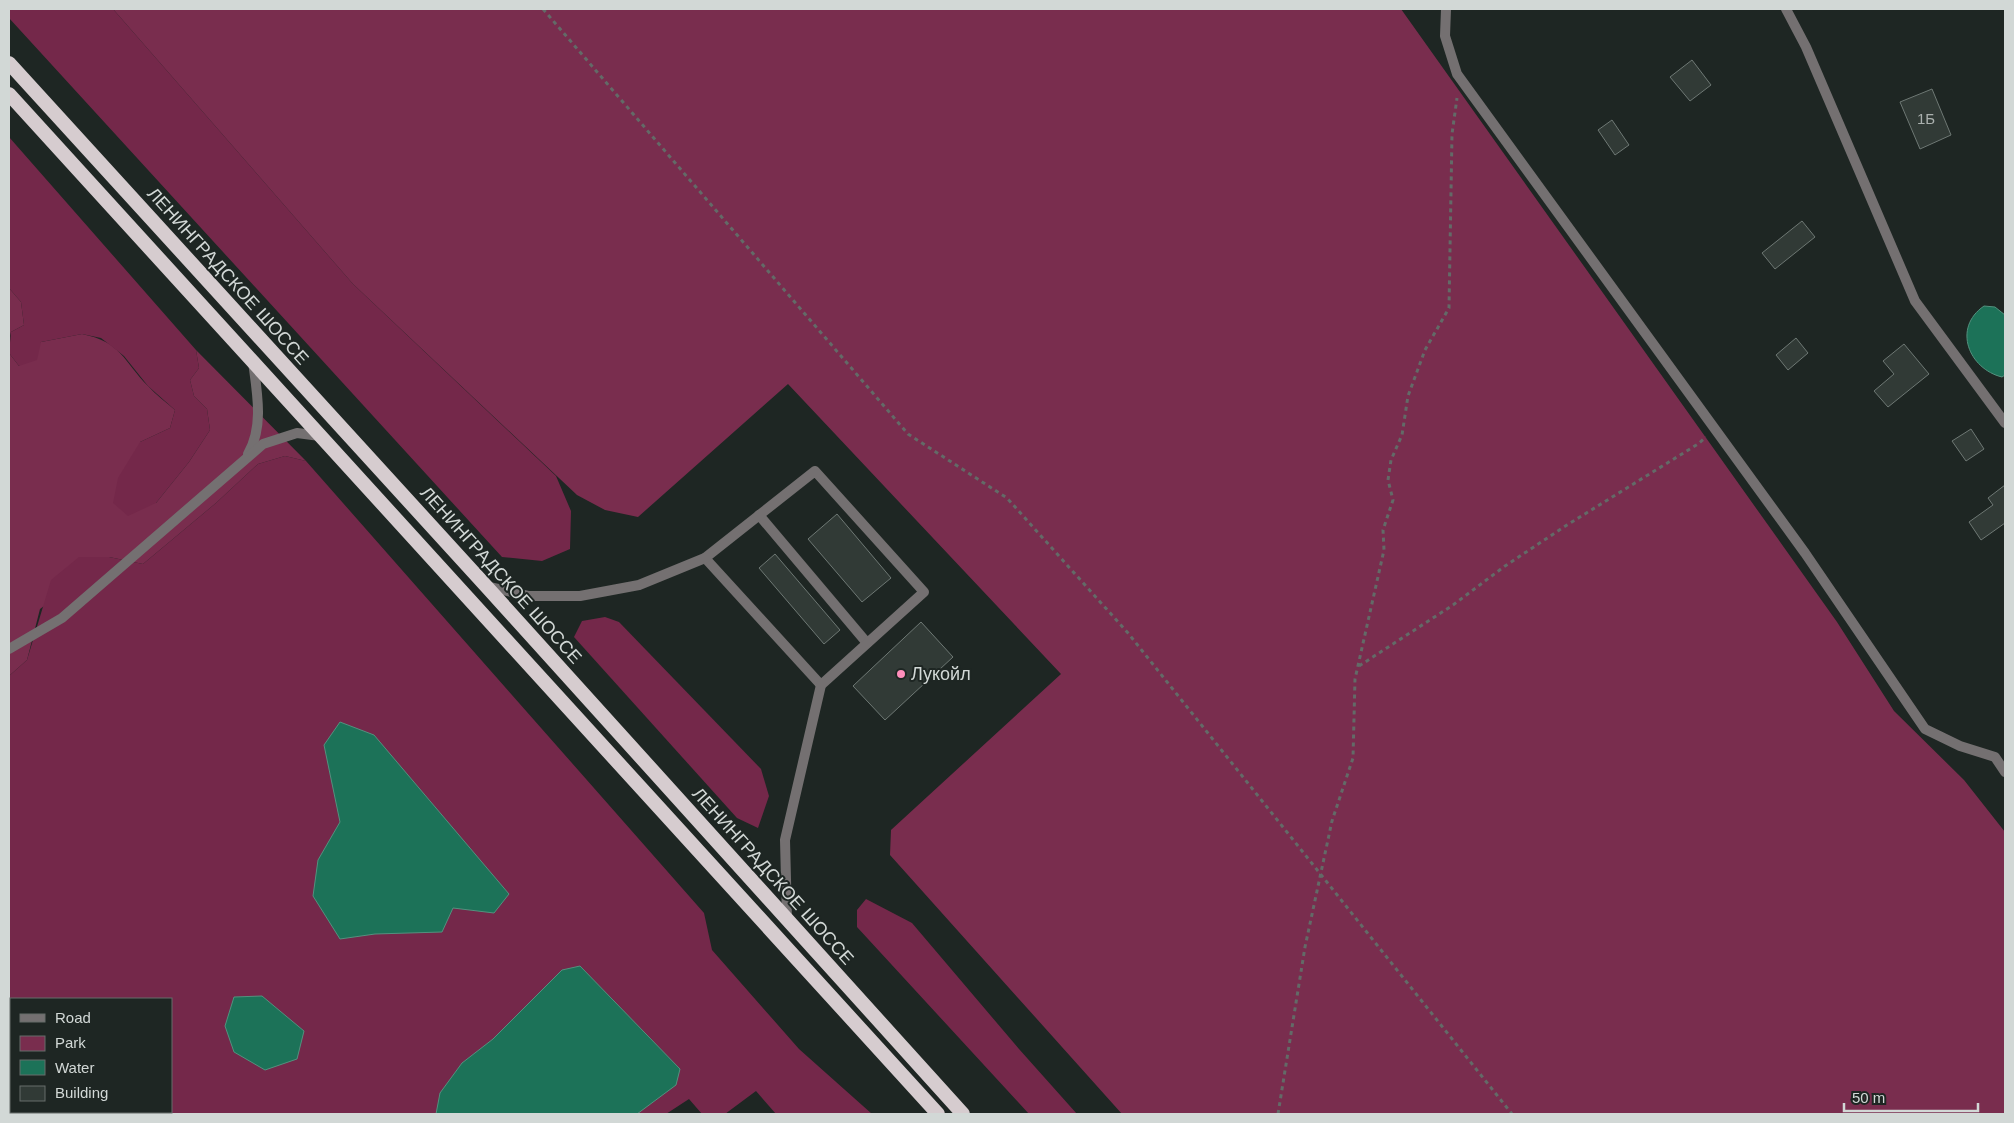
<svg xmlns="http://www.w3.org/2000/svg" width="2014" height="1123" viewBox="0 0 2014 1123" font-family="Arial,sans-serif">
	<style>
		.green { fill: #792d4e }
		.forest { fill: #74284a; fill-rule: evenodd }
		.water { fill: #1c7258; stroke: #53917e }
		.building { fill: #313a36; stroke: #6e7874 }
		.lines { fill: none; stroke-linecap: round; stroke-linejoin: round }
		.path { stroke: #636a67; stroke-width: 3; stroke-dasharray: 4 4; stroke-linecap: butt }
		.service { stroke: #747071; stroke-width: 10 }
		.minor { stroke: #747071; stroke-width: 10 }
		.trunk { stroke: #d6cccf; stroke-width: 14 }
		.poi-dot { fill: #ff8ebb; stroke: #1e2623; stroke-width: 2 }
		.labels { text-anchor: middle; stroke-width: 4; stroke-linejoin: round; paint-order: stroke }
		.number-label { font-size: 15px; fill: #aab0ae }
		.street-label { font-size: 18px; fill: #d2d8d6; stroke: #1e2623 }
		.poi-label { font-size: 18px; fill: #d2d8d6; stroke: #1e2623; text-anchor: start }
	</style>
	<rect width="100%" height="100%" fill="#1e2623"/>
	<!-- green -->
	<g class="green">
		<polygon points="113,9 1401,9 1837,622 1894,711 1964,780 2005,832 2005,1114 1122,1114 890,855 891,830 1061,674 788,384 638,517 605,510 577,495 353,284"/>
		<polygon points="9,288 21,302 24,325 11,332 9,340"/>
		<path d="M82,334C122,342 123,361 148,386C156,395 166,402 175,410L170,428L140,442L156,503L189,462L210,430L207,409L194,396L190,380L199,368L196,350L306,461L285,456L258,464L216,503L143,564L109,557L40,609L27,660L9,676V353L19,366L41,342Z"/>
	</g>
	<!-- forest -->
	<g class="forest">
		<polygon points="9,9 113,9 353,284 556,476 571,511 570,549 542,561 502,557 9,18"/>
		<polygon points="9,137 196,350 199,368 190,380 194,396 207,409 210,430 189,462 156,503 128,516 113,503 118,478 140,442 170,428 175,410 148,386 124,356 101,338 82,334 41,342 37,360 19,366 9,353 11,332 24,325 21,302 9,288"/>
		<path d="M285,456L306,461L704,913L712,950L799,1049L872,1114H776L756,1091L725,1114H702L689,1099L666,1114H9V676L27,660L51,580L79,557H109L143,564L216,503L258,464ZM11,999H171V1112H11Z"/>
		<polygon points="605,617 619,622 761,769 769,796 758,828 737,818 574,637 582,621"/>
		<polygon points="866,899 912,923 1019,1049 1077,1114 1029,1114 857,927 857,910"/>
	</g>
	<!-- water -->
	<g class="water">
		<path d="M1984,306L1995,307L2005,315V375L2002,377C1969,369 1952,328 1984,306Z"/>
		<polygon points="340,722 374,735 509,894 494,913 453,908 442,932 375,934 340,939 313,896 318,860 340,822 324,745"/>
		<polygon points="580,966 680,1069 676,1085 637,1114 436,1114 440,1093 462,1063 493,1039 562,970"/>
		<polygon points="262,996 304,1031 297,1059 265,1070 234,1052 225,1026 234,997"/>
	</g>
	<!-- building -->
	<g class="building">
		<polygon points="1692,60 1711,85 1690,101 1670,77"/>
		<polygon points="1932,89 1951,135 1920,149 1900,102"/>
		<polygon points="1612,120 1629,145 1615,155 1598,130"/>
		<polygon points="1802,221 1815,237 1775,269 1762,253"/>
		<polygon points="1796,338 1808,353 1788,370 1776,355"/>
		<polygon points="1904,344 1929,374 1888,407 1874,391 1894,374 1883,361"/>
		<polygon points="1971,429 1984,449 1966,461 1952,441"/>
		<polygon points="2005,485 2005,523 1981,540 1969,522 1993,505 1988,498"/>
		<polygon points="837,514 891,578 862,602 808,539"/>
		<polygon points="775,554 840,630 824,644 759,568"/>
		<polygon points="921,622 953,657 885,720 853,686"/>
	</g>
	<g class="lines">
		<!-- path -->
		<g class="path">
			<polyline points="543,9 908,434 1007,498 1128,633 1512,1114"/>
			<polyline points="1359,666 1453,605 1505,566 1567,525 1698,444 1706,437"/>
			<polyline points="1278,1114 1305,947 1332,821 1353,758 1355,679 1384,550 1383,530 1393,500 1388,480 1391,460 1402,435 1408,396 1425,350 1449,308 1452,134 1457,98"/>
		</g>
		<!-- service -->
		<g class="service">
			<polyline points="1446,9 1445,36 1457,74 1805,553 1925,729 1960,746 1995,757 2005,772"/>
			<path d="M248,454C264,427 257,392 253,362"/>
			<polyline points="759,515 867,643"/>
			<polyline points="705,558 821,685"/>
			<polyline points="486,586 529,596 580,596 639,585 705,558 815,471 924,592 821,685 785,840 787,919"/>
			<polyline points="9,649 62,618 263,444 297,433 320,436"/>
		</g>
		<!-- minor -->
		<polyline class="minor" points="1786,9 1806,47 1915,301 2005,423"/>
		<!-- trunk -->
		<g class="trunk">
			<polyline points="9,63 486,586 963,1114"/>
			<polyline points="9,94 938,1114"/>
		</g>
	</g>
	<!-- markers -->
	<circle class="poi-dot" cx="901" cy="674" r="5"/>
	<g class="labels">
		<!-- number labels -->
		<g class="number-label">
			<text x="1926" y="124">1Б</text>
		</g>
		<!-- street labels -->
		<g class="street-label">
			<text transform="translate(228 276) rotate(48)" y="6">ЛЕНИНГРАДСКОЕ ШОССЕ</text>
			<text transform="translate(501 575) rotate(48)" y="6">ЛЕНИНГРАДСКОЕ ШОССЕ</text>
			<text transform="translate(773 876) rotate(48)" y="6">ЛЕНИНГРАДСКОЕ ШОССЕ</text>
		</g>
		<!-- poi labels -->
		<g class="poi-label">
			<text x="911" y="680">Лукойл</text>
		</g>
	</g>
	<!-- border -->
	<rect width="2014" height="1123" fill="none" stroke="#d2d8d6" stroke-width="20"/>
	<!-- legend -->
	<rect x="10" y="998" width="162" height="115" fill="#1e2623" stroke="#666d6b"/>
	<rect x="20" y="1014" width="25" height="8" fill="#747071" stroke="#666d6b"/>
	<text x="55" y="1023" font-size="15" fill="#d2d8d6">Road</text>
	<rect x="20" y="1036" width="25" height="15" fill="#792d4e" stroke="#666d6b"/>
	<text x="55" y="1048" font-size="15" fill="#d2d8d6">Park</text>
	<rect x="20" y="1060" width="25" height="15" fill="#1c7258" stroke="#666d6b"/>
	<text x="55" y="1073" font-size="15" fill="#d2d8d6">Water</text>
	<rect x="20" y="1086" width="25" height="15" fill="#313a36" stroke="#666d6b"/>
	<text x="55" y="1098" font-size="15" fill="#d2d8d6">Building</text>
	<!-- scale -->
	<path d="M1844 1103v8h134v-8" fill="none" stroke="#d2d8d6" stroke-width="2.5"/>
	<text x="1852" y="1103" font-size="15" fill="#d2d8d6" stroke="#1e2623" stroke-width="4" paint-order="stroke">50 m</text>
</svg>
